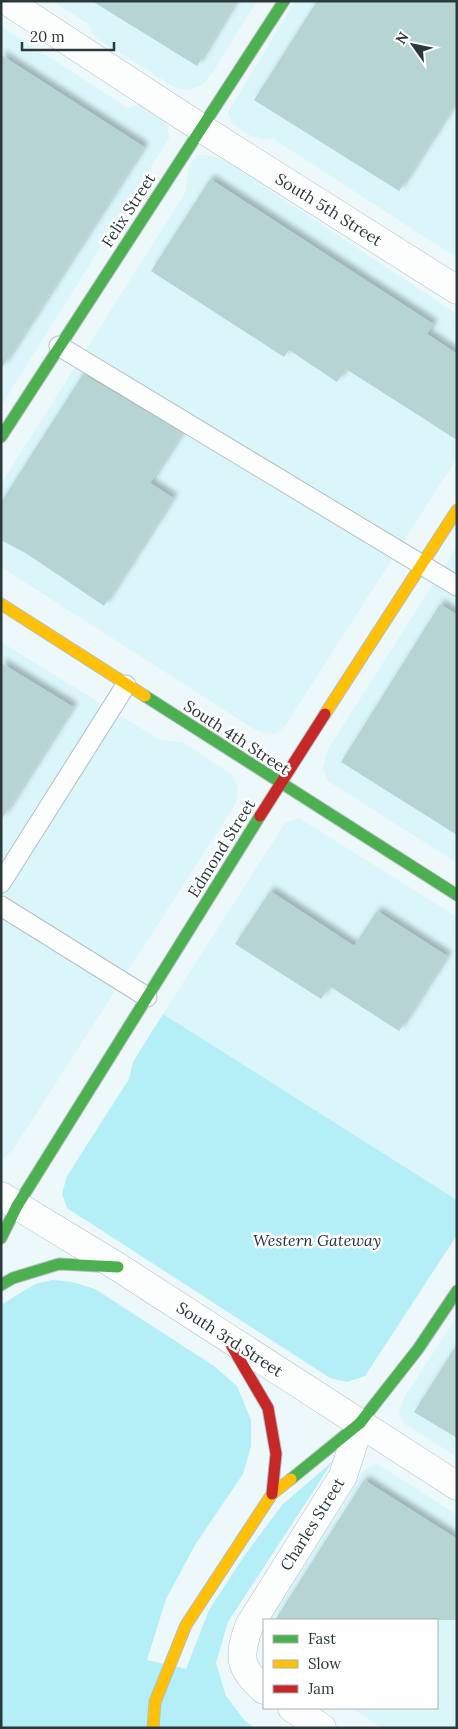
<svg xmlns="http://www.w3.org/2000/svg" width="458" height="1729" viewBox="0 0 458 1729" font-family="Lora,serif">
	<style>
		.built { fill: #daf6fb }
		.green { fill: #b4eef7 }
		.building { fill: #b7d4d4; filter: url(#shadow) }
		.lines { fill: none; stroke-linecap: round; stroke-linejoin: round }
		.lane-casing { stroke: #b4bec0; stroke-width: 21 }
		.street-casing { stroke: #b4bec0; stroke-width: 29 }
		.fast-casing { stroke: #b4bec0; stroke-width: 13 }
		.slow-casing { stroke: #b4bec0; stroke-width: 13 }
		.jam-casing { stroke: #b4bec0; stroke-width: 13 }
		.lane { stroke: #fcfefe; stroke-width: 19 }
		.street { stroke: #fcfefe; stroke-width: 28 }
		.fast { stroke: #4caf50; stroke-width: 11 }
		.slow { stroke: #ffc107; stroke-width: 11 }
		.jam { stroke: #c62828; stroke-width: 11 }
		.labels { text-anchor: middle; stroke-width: 5; stroke-linejoin: round; paint-order: stroke }
		.street-label { font-size: 16px; fill: #2c393b; stroke: #fff }
		.park-label { font-size: 16px; font-style: italic; fill: #20363a; stroke: #fff }
	</style>
	<defs>
		<filter id="shadow"><feDropShadow dx="4.5" dy="-4.5" stdDeviation="2.5" flood-color="#0004"/></filter>
	</defs>
	<rect width="100%" height="100%" fill="#edf8fa"/>
	<!-- built -->
	<g class="built">
		<polygon points="53,1 257,1 213,72 202,85 188,90 176,88 96,38 88,24"/>
		<polygon points="295,1 457,1 457,258 272,138 262,139 249,135 232,124 228,112"/>
		<polygon points="1,26 128,108 141,104 164,118 168,127 169,138 1,406"/>
		<polygon points="197,155 208,155 224,160 457,314 457,458 285,726 277,733 267,734 254,729 1,567 1,484 185,193 189,166"/>
		<polygon points="457,546 457,863 328,781 323,768 327,751"/>
		<polygon points="1,642 160,740 183,742 232,775 238,788 236,803 12,1151 1,1160"/>
		<polygon points="299,818 457,917 457,1200 163,1014 285,823"/>
		<polygon points="457,1316 457,1457 405,1424 399,1414 404,1398"/>
		<polygon points="376,1463 457,1515 457,1728 382,1728 352,1708 437,1708 437,1620 269,1620 363,1471"/>
	</g>
	<!-- green -->
	<g class="green">
		<polygon points="163,1014 457,1200 457,1235 365,1376 347,1382 330,1378 67,1208 62,1194 67,1176 129,1079 133,1062"/>
		<polygon points="53,1280 72,1282 95,1289 214,1366 237,1386 251,1420 251,1446 243,1474 195,1545 166,1599 147,1660 186,1669 209,1610 242,1559 282,1505 333,1461 228,1622 216,1663 226,1696 245,1721 255,1728 1,1728 1,1305 35,1284"/>
	</g>
	<!-- building -->
	<g class="building">
		<polygon points="92,1 236,1 197,66"/>
		<polygon points="317,1 457,1 457,100 399,191 254,100"/>
		<polygon points="1,55 144,147 1,369"/>
		<polygon points="210,179 433,324 427,334 457,354 457,440 346,369 337,382 289,350 284,357 151,271"/>
		<polygon points="83,374 182,433 150,483 173,498 104,606 27,554 1,540 1,502"/>
		<polygon points="440,604 457,615 457,835 341,762"/>
		<polygon points="1,663 73,707 1,820"/>
		<polygon points="270,891 354,946 377,911 447,956 399,1031 329,986 321,999 235,944"/>
		<polygon points="457,1344 457,1438 414,1412"/>
		<polygon points="364,1480 457,1539 457,1620 275,1620"/>
	</g>
	<g class="lines">
		<defs>
			<g id="lane">
				<polyline points="59,346 457,586"/>
				<polyline points="1,883 126,685"/>
				<polyline points="1,906 147,997"/>
			</g>
			<g id="street">
				<polyline points="7,1 201,128 457,290"/>
				<polyline points="1,1196 118,1267 457,1486"/>
				<path d="M264,1690C239,1667 238,1658 249,1626L343,1476L360,1423"/>
				<polyline points="292,1708 322,1728"/>
			</g>
			<g id="fast">
				<polyline points="1,437 284,1"/>
				<polyline points="145,696 457,895"/>
				<polyline points="17,1206 260,816"/>
				<polyline points="1,1238 17,1206"/>
				<polyline points="1,1285 13,1278 59,1264 118,1267"/>
				<polyline points="360,1423 418,1349 457,1291"/>
				<polyline points="291,1479 360,1423"/>
			</g>
			<g id="slow">
				<polyline points="1,604 145,696"/>
				<polyline points="325,714 457,510"/>
				<polyline points="153,1728 155,1702 186,1625 272,1494 291,1479"/>
			</g>
			<g id="jam">
				<polyline points="260,816 325,714"/>
				<polyline points="227,1338 268,1408 276,1454 272,1494"/>
			</g>
		</defs>
		<!-- lane casing -->
		<use href="#lane" class="lane-casing"/>
		<!-- street casing -->
		<use href="#street" class="street-casing"/>
		<!-- fast casing -->
		<use href="#fast" class="fast-casing"/>
		<!-- slow casing -->
		<use href="#slow" class="slow-casing"/>
		<!-- jam casing -->
		<use href="#jam" class="jam-casing"/>
		<!-- lane -->
		<use href="#lane" class="lane"/>
		<!-- street -->
		<use href="#street" class="street"/>
		<!-- fast -->
		<use href="#fast" class="fast"/>
		<!-- slow -->
		<use href="#slow" class="slow"/>
		<!-- jam -->
		<use href="#jam" class="jam"/>
	</g>
	<g class="labels">
		<!-- street labels -->
		<g class="street-label">
			<text transform="translate(329 209) rotate(32)" y="6">South 5th Street</text>
			<text transform="translate(128 210) rotate(-57)" y="6">Felix Street</text>
			<text transform="translate(237 737) rotate(33)" y="6">South 4th Street</text>
			<text transform="translate(221 848) rotate(-58)" y="6">Edmond Street</text>
			<text transform="translate(230 1339) rotate(33)" y="6">South 3rd Street</text>
			<text transform="translate(312 1524) rotate(-58)" y="6">Charles Street</text>
		</g>
		<!-- park labels -->
		<g class="park-label">
			<text x="317" y="1246">Western Gateway</text>
		</g>
	</g>
	<!-- border -->
	<rect width="458" height="1729" fill="none" stroke="#2c393b" stroke-width="5"/>
	<!-- legend -->
	<rect x="263" y="1619" width="175" height="90" fill="#ffffff" stroke="#abb0b1"/>
	<rect x="273" y="1635" width="25" height="8" fill="#4caf50" stroke="#abb0b1"/>
	<text x="308" y="1644" font-size="15" fill="#2c393b">Fast</text>
	<rect x="273" y="1660" width="25" height="8" fill="#ffc107" stroke="#abb0b1"/>
	<text x="308" y="1669" font-size="15" fill="#2c393b">Slow</text>
	<rect x="273" y="1685" width="25" height="8" fill="#c62828" stroke="#abb0b1"/>
	<text x="308" y="1694" font-size="15" fill="#2c393b">Jam</text>
	<!-- north arrow -->
	<g transform="translate(413 45) rotate(303)" stroke="#ffffff" stroke-width="4" paint-order="stroke">
	<path d="M0-4L9 19L0 12L-9 19Z" fill="#2c393b"/>
	<text y="-8" font-size="14" font-weight="bold" text-anchor="middle" fill="#2c393b">N</text>
	</g>
	<!-- scale -->
	<path d="M22 42v8h92v-8" fill="none" stroke="#2c393b" stroke-width="2.5"/>
	<text x="30" y="42" font-size="15" fill="#2c393b" stroke="#ffffff" stroke-width="4" paint-order="stroke">20 m</text>
</svg>
